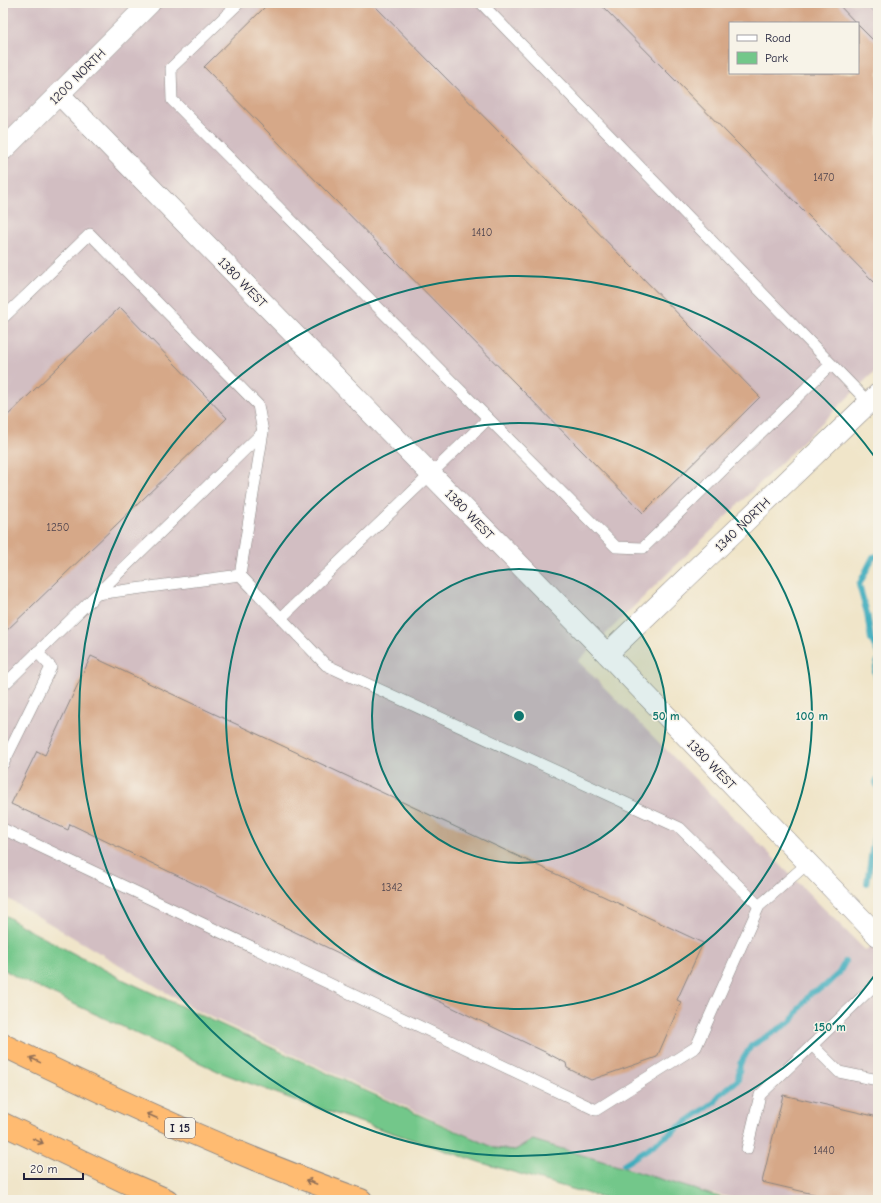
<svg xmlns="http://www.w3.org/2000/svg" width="881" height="1203" viewBox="0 0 881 1203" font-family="'Comic Neue',sans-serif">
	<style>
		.industrial { fill: #d2bec2; fill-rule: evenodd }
		.green { fill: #73c78a; stroke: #4a7462 }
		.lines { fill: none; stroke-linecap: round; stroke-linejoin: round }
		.stream { stroke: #3eacbd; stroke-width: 6 }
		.building { fill: #d6a888 }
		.lane-casing { stroke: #898482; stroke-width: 12 }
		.street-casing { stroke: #898482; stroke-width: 22 }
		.highway-casing { stroke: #898482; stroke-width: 24 }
		.lane { stroke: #fff; stroke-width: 11 }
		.street { stroke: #fff; stroke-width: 21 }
		.highway { stroke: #ffbb71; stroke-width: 22 }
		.oneway { stroke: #906e56 }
		.ring { fill: none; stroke: #0f766e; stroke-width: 2 }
		.labels { text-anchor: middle; stroke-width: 3; stroke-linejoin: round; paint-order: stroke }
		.number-label { font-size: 11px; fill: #4f444e }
		.shield { fill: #f7f3e8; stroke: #62616f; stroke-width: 1 }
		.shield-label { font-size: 12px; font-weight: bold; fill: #22223b }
		.street-label { font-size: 13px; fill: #22223b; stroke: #f7f3e8 }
		.centre { fill: #0f766e; stroke: #f7f3e8; stroke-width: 2 }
		.ring-label { font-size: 12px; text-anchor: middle; font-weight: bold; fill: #0f766e; stroke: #f7f3e8; stroke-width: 3; stroke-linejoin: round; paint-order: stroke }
	</style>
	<rect width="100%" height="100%" fill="#f7f3e8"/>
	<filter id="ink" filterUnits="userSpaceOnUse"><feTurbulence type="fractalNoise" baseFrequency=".025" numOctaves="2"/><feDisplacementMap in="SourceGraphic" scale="8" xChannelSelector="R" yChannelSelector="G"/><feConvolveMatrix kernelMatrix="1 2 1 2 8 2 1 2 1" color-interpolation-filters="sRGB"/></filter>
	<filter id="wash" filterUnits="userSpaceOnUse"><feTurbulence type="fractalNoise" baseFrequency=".012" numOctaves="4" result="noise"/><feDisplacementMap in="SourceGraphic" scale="16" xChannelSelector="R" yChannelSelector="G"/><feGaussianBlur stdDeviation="0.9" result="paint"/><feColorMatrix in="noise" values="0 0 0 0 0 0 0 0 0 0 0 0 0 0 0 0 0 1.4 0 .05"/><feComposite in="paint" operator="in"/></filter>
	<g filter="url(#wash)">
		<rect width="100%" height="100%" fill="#f0e5c9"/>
		<!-- industrial -->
		<path class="industrial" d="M3,3H878V368L578,661L866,951L878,941V1200H743L493,1147L196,1010L3,896ZM730,23H858V73H730Z"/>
		<!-- green -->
		<polygon class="green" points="3,914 29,930 124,980 399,1106 495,1148 515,1150 533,1140 729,1200 610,1200 482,1163 297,1101 222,1073 20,979 3,969"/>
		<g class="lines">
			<!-- stream -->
			<g class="stream">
				<polyline points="878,556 873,557 859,585 867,613 871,639 878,653"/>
				<polyline points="878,661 875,671 878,685"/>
				<polyline points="878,778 876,782 878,788"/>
				<polyline points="867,883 874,838 878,826"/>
				<polyline points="624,1164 649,1148 715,1102 720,1094 738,1080 740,1064 751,1046 792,1021 799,1009 811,993 825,986 839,973 845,962"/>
			</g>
		</g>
		<g id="blocks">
			<!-- building -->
			<g class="building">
				<polygon points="269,3 372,3 760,397 643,513 204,67"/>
				<polygon points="599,3 837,3 856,23 730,23 730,73 858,73 858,25 878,45 878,286"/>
				<polygon points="120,307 227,418 3,634 3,420"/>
				<polygon points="91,656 703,943 677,1000 681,1002 657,1057 591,1080 567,1068 566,1063 545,1052 70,824 68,830 11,804 37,751 45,755"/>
				<polygon points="783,1095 878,1117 878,1200 839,1200 762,1182"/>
			</g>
		</g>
	</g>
	<g filter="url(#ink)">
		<use href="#blocks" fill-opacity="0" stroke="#898482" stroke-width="1"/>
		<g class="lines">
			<defs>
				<g id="lane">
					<polyline points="239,3 171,68 172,100 616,547 643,548 831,364"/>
					<polyline points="481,3 869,403"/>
					<polyline points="874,3 878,7"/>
					<polyline points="3,318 90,234 258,405 263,432 240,575 326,665 680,828 759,906"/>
					<polyline points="97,594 240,575"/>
					<polyline points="281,618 488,419"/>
					<polyline points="3,686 263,432"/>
					<polyline points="3,764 51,667 37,652"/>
					<polyline points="3,829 596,1110 696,1047 759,906 808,863"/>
					<polyline points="812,1045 839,1072 878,1080"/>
					<polyline points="747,1149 760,1095 878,982"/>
				</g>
				<g id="street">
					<polyline points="59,94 607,654 878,936"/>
					<polyline points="3,150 150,3"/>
					<polyline points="607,654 878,394"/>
				</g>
				<g id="highway">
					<path d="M3,1045C120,1102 238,1156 361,1200"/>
					<polyline points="3,1124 130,1184 167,1200"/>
				</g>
			</defs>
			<!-- lane casing -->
			<use href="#lane" class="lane-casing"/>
			<!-- street casing -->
			<use href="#street" class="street-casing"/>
			<!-- highway casing -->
			<use href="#highway" class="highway-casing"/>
			<!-- lane -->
			<use href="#lane" class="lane"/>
			<!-- street -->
			<use href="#street" class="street"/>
			<!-- highway -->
			<use href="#highway" class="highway"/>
		</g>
		<!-- one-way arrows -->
		<defs><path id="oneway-shaft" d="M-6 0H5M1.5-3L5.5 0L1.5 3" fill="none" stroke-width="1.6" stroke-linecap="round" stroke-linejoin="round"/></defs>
		<g class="oneway">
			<use href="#oneway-shaft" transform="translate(35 1060) rotate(-154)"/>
			<use href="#oneway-shaft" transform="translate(152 1116) rotate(-156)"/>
			<use href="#oneway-shaft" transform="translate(38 1141) rotate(25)"/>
			<use href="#oneway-shaft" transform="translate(311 1182) rotate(-160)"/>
		</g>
	</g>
	<!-- distance rings -->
	<circle cx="519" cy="716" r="147" fill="#0f766e" fill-opacity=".12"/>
	<g class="ring">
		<circle cx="519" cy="716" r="147"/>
		<circle cx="519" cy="716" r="293"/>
		<path d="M877 972A440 440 0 1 1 877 460"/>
	</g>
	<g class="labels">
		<!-- number labels -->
		<g class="number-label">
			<text x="824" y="181">1470</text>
			<text x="482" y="236">1410</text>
			<text x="58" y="531">1250</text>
			<text x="392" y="891">1342</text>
			<text x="824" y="1154">1440</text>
		</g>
		<!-- shield labels -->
		<rect class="shield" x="165" y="1118" width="30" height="20" rx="3"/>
		<g class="shield-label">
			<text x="180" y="1132">I 15</text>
		</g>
		<!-- street labels -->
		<g class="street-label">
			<text transform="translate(77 76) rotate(-45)" y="5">1200 NORTH</text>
			<text transform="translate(243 282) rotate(46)" y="5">1380 WEST</text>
			<text transform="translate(470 514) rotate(46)" y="5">1380 WEST</text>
			<text transform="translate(742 524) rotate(-44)" y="5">1340 NORTH</text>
			<text transform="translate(712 764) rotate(46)" y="5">1380 WEST</text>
		</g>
	</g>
	<circle cx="519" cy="716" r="6" class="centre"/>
	<g class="ring-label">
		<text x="666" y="720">50 m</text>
		<text x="812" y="720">100 m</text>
		<text x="830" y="1031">150 m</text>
	</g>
	<!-- margin -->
	<rect width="881" height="1203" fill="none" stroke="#f7f3e8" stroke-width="16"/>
	<!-- legend -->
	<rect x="729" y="22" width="130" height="52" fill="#f7f3e8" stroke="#a29fa3"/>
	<rect x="737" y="35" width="20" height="6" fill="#ffffff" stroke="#a29fa3"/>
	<text x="765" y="42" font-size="12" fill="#22223b">Road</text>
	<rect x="737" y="52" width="20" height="12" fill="#73c78a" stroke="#a29fa3"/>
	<text x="765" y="62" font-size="12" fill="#22223b">Park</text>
	<!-- scale -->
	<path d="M24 1173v6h59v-6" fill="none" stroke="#22223b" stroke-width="2"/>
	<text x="30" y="1173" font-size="12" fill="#22223b" stroke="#f7f3e8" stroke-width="3" paint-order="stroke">20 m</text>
</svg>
